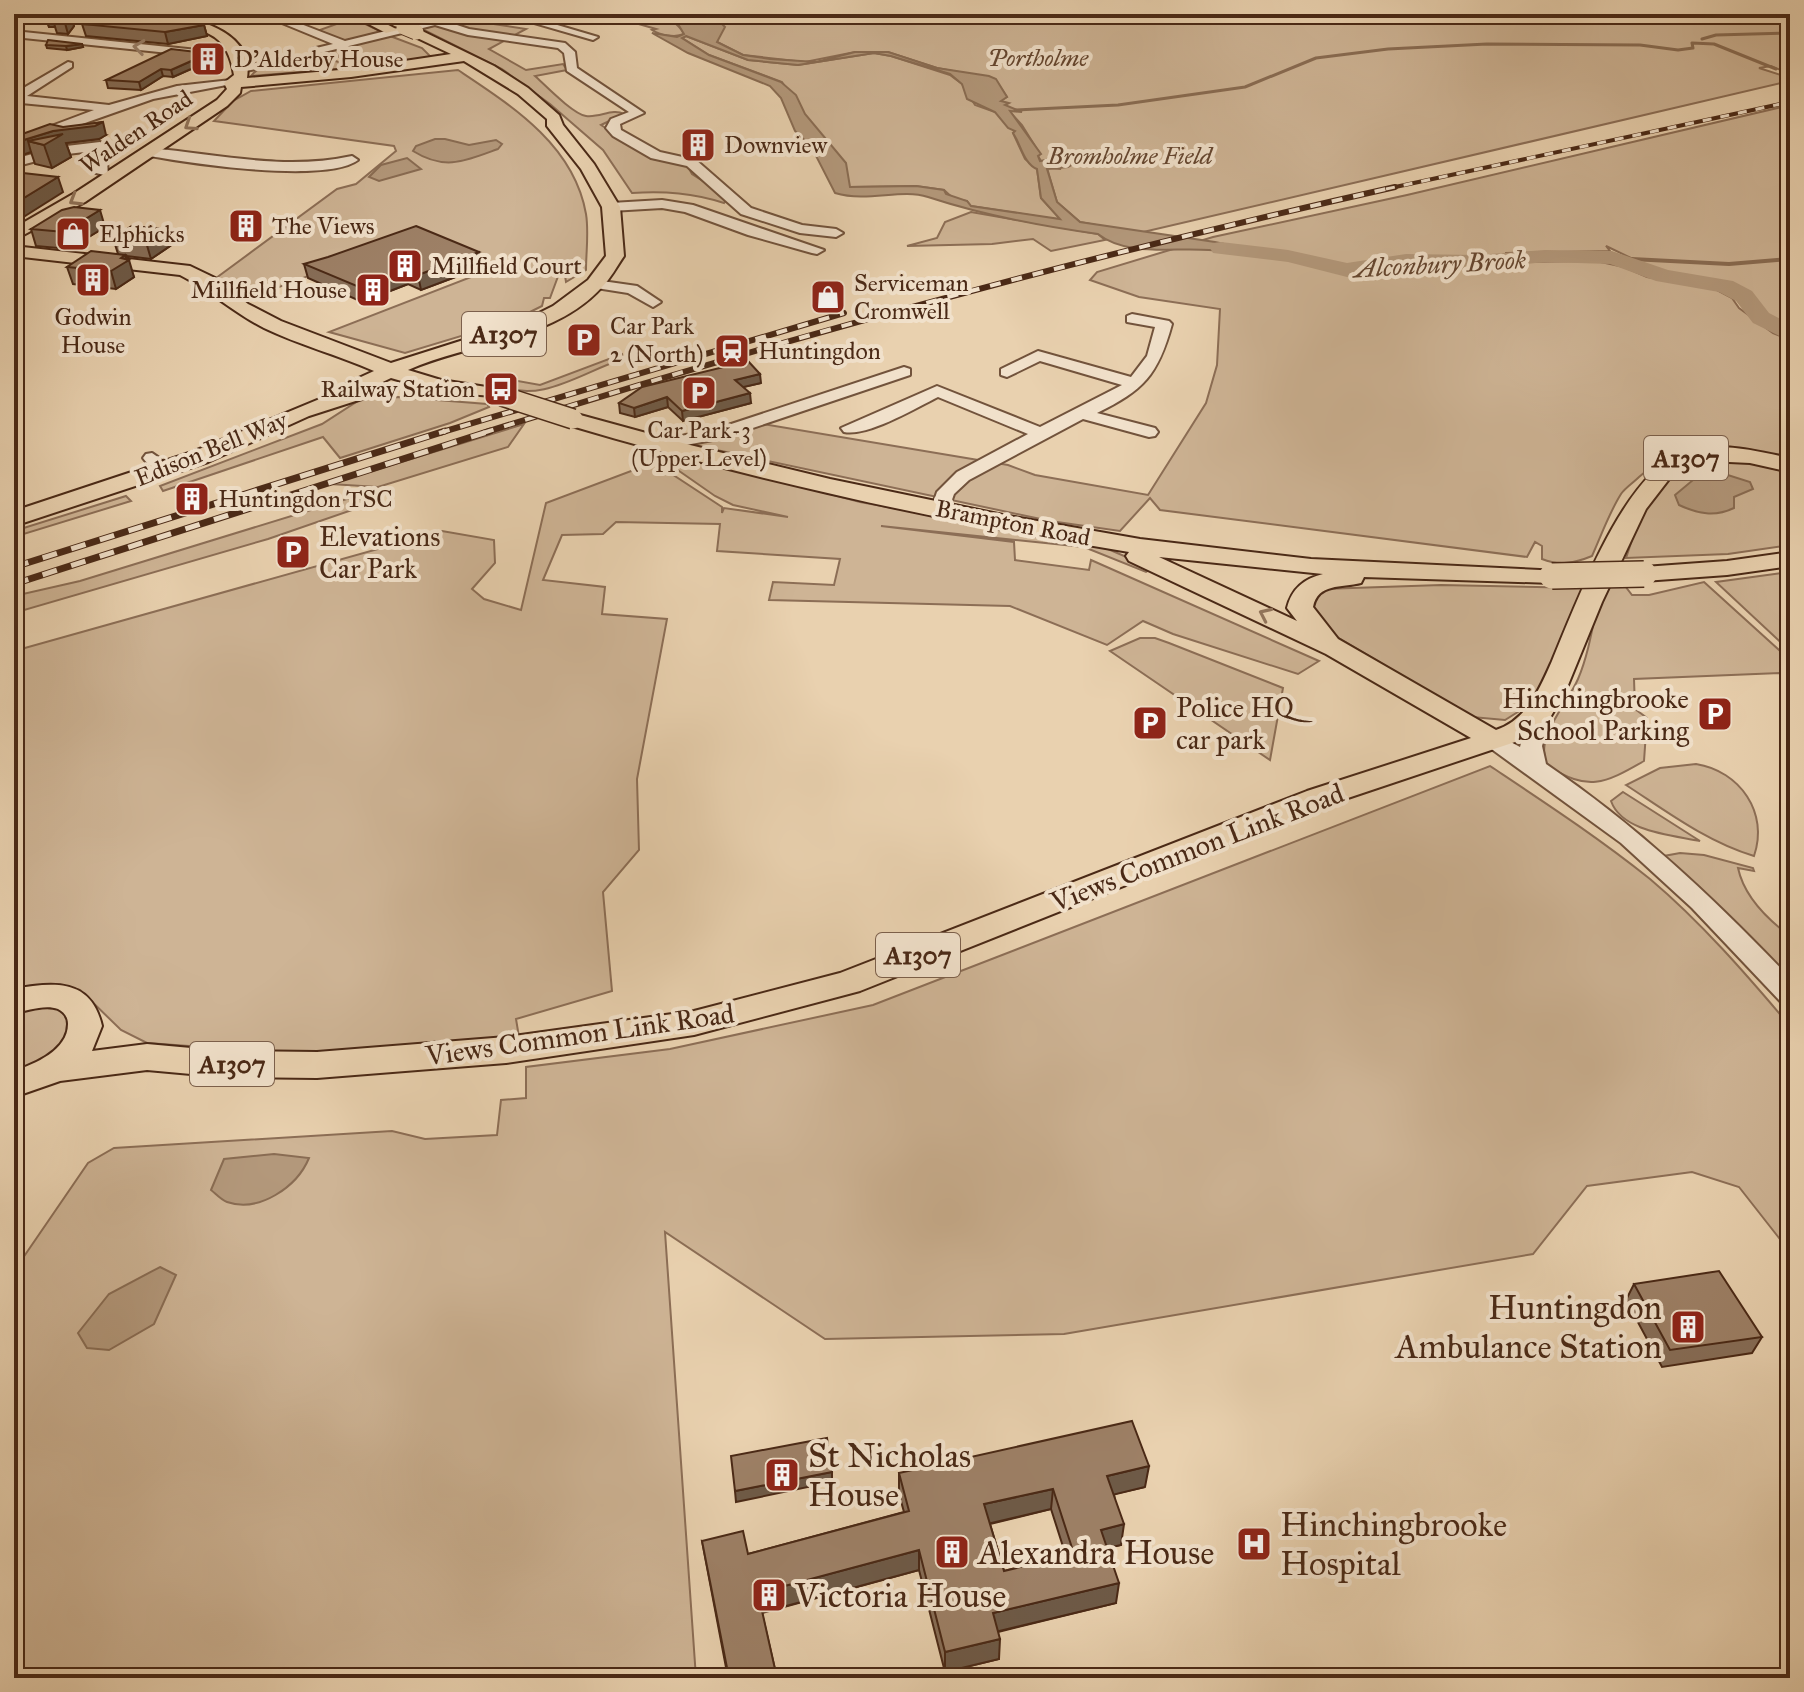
<svg xmlns="http://www.w3.org/2000/svg" width="1804" height="1692" viewBox="0 0 1804 1692" font-family="'IM FELL Great Primer',serif">
	<style>
		.green { fill: #ceb495; stroke: #8c6e56; stroke-width: 2 }
		.water { fill: #b3987b; stroke: #896c53; stroke-width: 2; fill-rule: evenodd }
		.lines { fill: none; stroke-linecap: round; stroke-linejoin: round }
		.stream-far1 { stroke: #896c53; stroke-width: 3 }
		.stream { stroke: #896c53; stroke-width: 4 }
		.river { fill: #b3987b; fill-rule: evenodd }
		.minor-casing { stroke: #72533c; stroke-width: 4 }
		.major-casing { stroke: #4a2916; stroke-width: 4 }
		.minor { fill: #f1e1cb; fill-rule: evenodd }
		.major { fill: #e9d1af; fill-rule: evenodd }
		.rail-far2-casing { stroke: #4a2916; stroke-width: 4 }
		.rail-far1-casing { stroke: #4a2916; stroke-width: 6 }
		.rail-casing { stroke: #4a2916; stroke-width: 7 }
		.rail-far2 { stroke: #f1e1cb; stroke-width: 3; stroke-dasharray: 9; stroke-linecap: butt }
		.rail-far1 { stroke: #f1e1cb; stroke-width: 4; stroke-dasharray: 11; stroke-linecap: butt }
		.rail { stroke: #f1e1cb; stroke-width: 5; stroke-dasharray: 15; stroke-linecap: butt }
		.major-bridge-far2-casing { stroke: #4a2916; stroke-width: 17; stroke-linecap: butt }
		.major-bridge-far1-casing { stroke: #4a2916; stroke-width: 22; stroke-linecap: butt }
		.major-bridge-casing { stroke: #4a2916; stroke-width: 28; stroke-linecap: butt }
		.major-bridge-far2 { stroke: #e9d1af; stroke-width: 15 }
		.major-bridge-far1 { stroke: #e9d1af; stroke-width: 19 }
		.major-bridge { stroke: #e9d1af; stroke-width: 25 }
		.wall { fill: #876e58; stroke: #4a2916; stroke-width: 2; fill-rule: evenodd }
		.shaded-wall { fill: #6e5a47; stroke: #4a2916; stroke-width: 2 }
		.building { fill: #9d8066; stroke: #4a2916; stroke-width: 2; fill-rule: evenodd }
		.oneway { stroke: #9e8570 }
		.oneway2 { stroke: #92755b }
		.labels { text-anchor: middle; stroke-width: 8; stroke-linejoin: round; paint-order: stroke }
		.far-park-label { font-size: 24px; font-style: italic; fill: #64452f; stroke: #f1e1cb }
		.far-poi-label { font-size: 24px; fill: #4a2916; stroke: #f1e1cb; text-anchor: start }
		.far-street-label { font-size: 24px; fill: #4a2916; stroke: #f1e1cb }
		.far-water-label { font-size: 26px; font-style: italic; fill: #64452f; stroke: #f1e1cb }
		.shield { fill: #f1e1cb; stroke: #7c604c; stroke-width: 2 }
		.shield-label { font-size: 26px; font-weight: bold; fill: #4a2916 }
		.poi-label { font-size: 28px; fill: #4a2916; stroke: #f1e1cb; text-anchor: start }
		.street-label { font-size: 28px; fill: #4a2916; stroke: #f1e1cb }
		.near-poi-label { font-size: 34px; fill: #4a2916; stroke: #f1e1cb; text-anchor: start }
	</style>
	<rect width="100%" height="100%" fill="#e9d1af"/>
	<filter id="stains"><feTurbulence type="fractalNoise" baseFrequency=".0025" numOctaves="4"/><feColorMatrix values="0 0 0 0 .2 0 0 0 0 .09 0 0 0 0 .02 0 0 0 .5 -.17"/></filter>
	<radialGradient id="worn" r=".72"><stop offset=".6" stop-color="#630" stop-opacity="0"/><stop offset="1" stop-color="#630" stop-opacity=".3"/></radialGradient>
	<!-- green -->
	<g class="green">
		<path d="M474,14L461,19L526,29L489,49L526,70L563,64L567,70L535,76C546,86 573,114 586,116C600,118 612,108 624,114L601,125L653,159L686,163L692,174L728,197L724,203C693,193 665,191 632,193L603,150L550,104L502,69L422,29Z"/>
		<path d="M604,14C631,14 670,7 684,34C675,38 660,35 652,30L656,29Z"/>
		<polygon points="671,14 1790,14 1790,74 1771,66 1759,68 1790,78 1790,81 1139,233 1080,222 1057,202 1047,168 1061,169 1047,161 1041,161 1038,156 1040,154 1022,125 1000,101 1007,97 995,79 937,68 888,52 855,52 805,62 743,55 717,42 719,21"/>
		<polygon points="353,18 386,34 345,42 317,31"/>
		<polygon points="390,36 422,48 431,57 362,69 328,51"/>
		<polygon points="686,36 748,60 798,65 874,53 891,56 950,75 962,84 975,105 995,112 1016,131 1013,133 1025,159 1037,169 1041,198 1061,220 971,206 967,201 954,199 944,190 916,186 849,187 782,82 709,55 682,38"/>
		<path d="M313,55L339,62V69L251,76C261,62 282,67 297,63L296,59Z"/>
		<path d="M458,70C512,106 574,145 586,214C589,232 586,252 586,270L566,282L563,263L550,298H544L542,306L514,320L405,353L329,332L497,267L419,234L237,303L212,281L337,189L356,184L396,151L394,146L214,121L233,101L251,91Z"/>
		<path d="M1790,105V330L1767,319L1750,295L1722,283L1656,270L1606,246L1610,251L1506,253L1505,262L1596,261L1624,267L1647,277L1715,289L1732,298L1739,308L1773,333L1790,340V462C1734,446 1686,435 1639,477C1633,483 1625,488 1621,494C1609,513 1601,536 1592,556C1575,563 1559,566 1542,559V546L1535,542L1527,557L1160,510L1150,498L1120,531L1050,521L693,445L763,424L1008,465L1035,475L1148,495L1206,403L1217,365L1220,309L1139,297L1090,280L1097,272L1213,237L1407,195Z"/>
		<polygon points="971,212 1098,234 1105,240 1051,251 1033,239 992,244 907,246 937,238 945,222"/>
		<path d="M622,354L623,359C584,371 539,406 498,384L506,379L540,385Z"/>
		<polygon points="399,397 487,404 489,407 450,423 340,458 323,437 163,491 160,486 322,424 361,399"/>
		<polygon points="524,424 508,447 378,487 330,484"/>
		<polygon points="681,455 860,502 1101,546 1152,568 1146,572 1084,547 881,526 1014,542 1015,560 1089,570 1091,560 1319,661 1298,674 1173,634 1143,621 1107,645 1010,606 769,600 773,582 834,585 840,559 717,551 720,524 616,522 603,534 562,535 543,580 605,587 602,614 667,619 637,779 639,850 603,892 612,991 516,1019 520,1043 316,1055 147,1043 121,1030 80,990 54,984 14,990 14,651 442,531 494,540 495,563 472,589 484,599 521,610 546,503 647,465 658,465 722,507 722,513 724,508 788,517 733,505 715,496 662,459"/>
		<polygon points="1713,458 1744,461 1790,473 1790,545 1728,554 1626,558 1640,516 1674,467"/>
		<polygon points="126,496 131,501 14,537 14,531"/>
		<polygon points="350,498 378,501 268,539 14,613 14,596 80,581"/>
		<polygon points="1790,572 1790,651 1716,582"/>
		<path d="M1704,582L1790,660V680L1780,673L1634,679L1635,709L1647,718L1644,761C1604,784 1588,792 1547,765C1534,737 1567,705 1578,679C1590,651 1594,617 1601,587L1625,586L1632,595H1649Z"/>
		<polygon points="1441,585 1585,588 1537,700 1505,720 1472,717 1327,631 1314,615 1312,600 1323,589"/>
		<polygon points="1140,638 1155,638 1169,643 1283,688 1270,760 1110,651"/>
		<path d="M1696,764C1740,771 1769,813 1754,856C1707,842 1666,811 1626,785L1660,768Z"/>
		<path d="M1490,766C1544,802 1599,838 1650,879C1701,922 1747,975 1790,1026V1252L1739,1187L1692,1172L1587,1186L1533,1254L1064,1334L825,1339L665,1232L696,1678H14V1271L88,1163L114,1148L392,1131L425,1139L497,1135L501,1100L526,1098V1067L670,1049L873,1005Z"/>
		<path d="M1623,792L1700,841C1672,835 1622,832 1611,801Z"/>
		<path d="M1680,853L1704,855L1753,868L1754,871L1738,868C1744,896 1767,919 1790,936V981L1664,856Z"/>
		<polygon points="40,1004 67,1011 70,1042 14,1076 14,1009"/>
	</g>
	<!-- water -->
	<g class="water">
		<path d="M654,14L719,21L725,27L717,42L743,55L770,59L816,62L855,52H888L937,68L989,76L996,79L1007,97L1001,101L1009,103L1005,105L1022,112L1010,111L1041,154L1038,156L1040,161L1062,157L1077,162L1068,167L1047,169L1057,202L1080,222L1215,242L1285,257C1259,255 1234,252 1209,250C1174,247 1127,257 1098,234C1039,226 983,215 928,197C900,188 869,203 835,193L811,146L795,131L781,98L770,86L688,53L652,33L677,37L684,34L678,24ZM686,36L748,60L798,65L874,53L891,56L950,74L962,84L967,99L995,112L1008,128L1015,131L1013,133C1021,145 1024,164 1037,169L1041,198L1060,219L971,206L967,201L946,194L944,190L916,186L850,187L846,163L805,114L796,95L781,82L709,55L682,38Z"/>
		<path d="M435,139H445L469,145L496,140L502,144L498,149C465,161 445,171 413,151L416,146Z"/>
		<polygon points="407,158 421,169 379,181 369,177 381,165"/>
		<path d="M1712,470L1750,482L1753,489L1734,497V508C1715,517 1698,514 1679,505L1675,495L1693,480Z"/>
		<path d="M274,1154L309,1158C297,1187 259,1213 227,1202C221,1200 215,1193 211,1190L224,1159Z"/>
		<polygon points="160,1267 176,1275 154,1324 109,1350 87,1348 78,1333 109,1294"/>
	</g>
	<g class="lines">
		<!-- stream-far1 -->
		<g class="stream-far1">
			<polyline points="1702,39 1716,35 1790,33"/>
			<polyline points="1015,110 1118,105 1245,87 1316,58 1388,49 1487,44 1640,45 1678,50 1693,48 1692,43 1714,44 1776,69"/>
		</g>
		<!-- stream -->
		<polyline class="stream" points="1612,258 1729,264 1790,259"/>
		<!-- river -->
		<polygon class="river" points="1221,242 1288,250 1347,263 1406,254 1476,255 1545,250 1612,251 1668,270 1733,281 1752,291 1769,313 1790,324 1790,341 1753,323 1736,301 1719,292 1656,281 1610,264 1545,262 1476,269 1406,268 1347,277 1288,262 1213,253 1210,248 1213,243"/>
		<defs>
			<g id="minor">
				<polygon points="92,14 103,14 94,24 86,24 85,22"/>
				<polygon points="260,14 275,14 345,41 455,14 473,14 448,22 469,29 565,43 575,52 577,68 644,113 620,124 621,130 660,152 696,160 751,208 802,225 836,229 843,233 836,237 800,233 741,214 687,166 651,158 613,136 606,128 611,119 629,112 567,71 564,53 558,48 468,35 435,25 316,54 310,51 312,49 333,44"/>
				<polygon points="503,14 520,14 598,37 593,40"/>
				<polygon points="14,31 207,51 232,44 238,47 207,57 14,37"/>
				<polygon points="286,57 292,60 290,62 241,72 235,69"/>
				<polygon points="68,62 72,63 72,67 27,96 109,105 177,86 231,80 237,83 153,99 14,148 14,140 94,110 21,103 14,97 15,93"/>
				<polygon points="100,142 106,146 108,176 92,172 93,151 59,155 14,167 14,159 58,147"/>
				<path d="M149,148C217,154 284,171 352,156L358,160C326,184 186,163 145,155V149Z"/>
				<polygon points="662,200 693,205 824,250 817,254 812,253 748,235 685,212 662,208 611,211 604,207 611,203"/>
				<polygon points="595,280 637,286 661,302 653,307 628,293 590,287 590,281"/>
				<path d="M1132,314L1169,321L1172,324C1158,375 1144,390 1097,413L1155,428L1158,432L1155,436L1149,437L1083,419L969,480L954,494L947,514L940,516L931,510L937,492L957,472L1028,434L938,397C916,408 867,437 844,432L841,428L937,386L1040,427L1122,385L1040,361L1007,377L1001,375V369L1038,351L1131,377L1147,356L1155,327L1127,322V316Z"/>
				<polygon points="904,367 910,369 910,375 723,438 686,445 670,453 664,452 661,448 675,437 713,430"/>
				<path d="M152,453L175,469L172,473C160,476 150,467 143,458L146,454Z"/>
				<path d="M1541,703L1552,710L1542,746L1546,764C1637,826 1715,899 1790,978V1005L1781,1002L1692,908L1621,843L1486,745L1483,740L1486,735L1494,733L1520,747L1530,710Z"/>
			</g>
			<g id="major">
				<path d="M149,14C186,14 255,28 247,78L351,69L451,54L411,35L409,32L416,28L494,66L528,88L559,115L563,125L594,164L620,207L624,256C617,266 611,278 602,287C553,341 471,342 408,370L441,380L493,388L496,392L493,396L440,392L391,378L368,389L371,393L368,397L309,416L208,462L14,526V511L192,452L334,393L339,387L374,371C338,355 299,345 264,328C234,313 210,290 180,275L14,256V246L190,266L215,278L248,304L281,321L391,363L523,321L553,306L588,280L606,256L602,207L581,169L547,126V119L518,94L464,61L351,77L241,87L240,93L227,106L85,202L14,240V228L73,194L217,100L227,89L224,83L234,75C225,15 181,36 149,14Z"/>
				<polygon points="349,14 367,14 398,30 386,33"/>
				<path d="M573,413L690,445L830,479L1003,515L1140,539L1311,559L1561,571L1564,576L1561,581L1552,583L1364,577L1361,583C1341,588 1318,583 1313,607L1338,639L1496,730C1527,720 1540,688 1552,661C1576,604 1623,475 1681,453C1715,440 1756,451 1790,458V472L1750,463L1708,461L1673,474L1646,509L1602,602L1566,690L1551,716L1524,739L1327,805L860,991L694,1035L506,1063L317,1078L224,1077L147,1070L60,1081L14,1097V1071C35,1064 68,1050 68,1024C68,1017 64,1012 58,1009C45,1004 27,1011 14,1013V989C54,982 91,978 102,1026L92,1051L147,1044L224,1051L317,1052L506,1037L694,1011L840,973L1307,791L1471,738L1326,654L1129,561L1126,556L1129,552C939,521 750,479 565,424L562,419L565,414ZM1159,557L1323,574C1304,579 1292,588 1287,608L1297,621Z"/>
				<polygon points="1790,552 1790,566 1727,575 1644,581 1635,579 1632,574 1635,569 1644,567 1727,561"/>
			</g>
		</defs>
		<!-- minor casing -->
		<use href="#minor" class="minor-casing"/>
		<!-- major casing -->
		<use href="#major" class="major-casing"/>
		<!-- minor -->
		<use href="#minor" class="minor"/>
		<!-- major -->
		<use href="#major" class="major"/>
		<defs>
			<polyline id="rail-far2" points="1386,189 1790,102"/>
			<g id="rail-far1">
				<polyline points="439,433 844,313"/>
				<path d="M483,433C784,338 1087,256 1395,187"/>
			</g>
			<g id="rail">
				<polyline points="14,567 445,431"/>
				<polyline points="14,584 490,431"/>
			</g>
		</defs>
		<!-- rail-far2 casing -->
		<use href="#rail-far2" class="rail-far2-casing"/>
		<!-- rail-far1 casing -->
		<use href="#rail-far1" class="rail-far1-casing"/>
		<!-- rail casing -->
		<use href="#rail" class="rail-casing"/>
		<!-- rail-far2 -->
		<use href="#rail-far2" class="rail-far2"/>
		<!-- rail-far1 -->
		<use href="#rail-far1" class="rail-far1"/>
		<!-- rail -->
		<use href="#rail" class="rail"/>
		<defs>
			<polyline id="major-bridge-far2" points="404,27 416,32"/>
			<polyline id="major-bridge-far1" points="502,396 573,419"/>
			<polyline id="major-bridge" points="1552,576 1644,574"/>
		</defs>
		<!-- major-bridge-far2 casing -->
		<use href="#major-bridge-far2" class="major-bridge-far2-casing"/>
		<!-- major-bridge-far1 casing -->
		<use href="#major-bridge-far1" class="major-bridge-far1-casing"/>
		<!-- major-bridge casing -->
		<use href="#major-bridge" class="major-bridge-casing"/>
		<!-- major-bridge-far2 -->
		<use href="#major-bridge-far2" class="major-bridge-far2"/>
		<!-- major-bridge-far1 -->
		<use href="#major-bridge-far1" class="major-bridge-far1"/>
		<!-- major-bridge -->
		<use href="#major-bridge" class="major-bridge"/>
	</g>
	<!-- wall -->
	<g class="wall">
		<polygon points="45,15 71,18 74,26 68,34 57,33 55,27 49,27"/>
		<polygon points="82,24 204,25 207,36 168,44 86,36"/>
		<polygon points="82,44 83,47 67,50 47,48 46,45"/>
		<polygon points="218,57 173,77 163,76 141,90 108,88 106,80"/>
		<polygon points="63,127 106,135 99,139 66,143 71,157 52,168 35,164 31,152 14,137"/>
		<polygon points="132,226 170,246 151,259 126,256 134,277 116,289 73,284 67,267 118,254 113,238"/>
		<polygon points="105,227 69,249 36,246 31,229"/>
		<polygon points="304,264 482,267 421,290 408,284 362,302 308,278"/>
		<polygon points="761,383 743,387 751,403 683,421 668,407 635,417 620,413 619,403"/>
		<polygon points="1634,1284 1762,1337 1752,1353 1662,1367 1626,1300"/>
		<path d="M899,1473L1145,1487L1114,1494L1121,1545L1107,1548L1116,1603L998,1632L999,1659L945,1672L919,1570L762,1613L777,1678H728L702,1541L748,1554L904,1512L899,1494ZM1051,1509L1066,1556L1004,1571L990,1524Z"/>
	</g>
	<!-- shaded-wall -->
	<g class="shaded-wall">
		<polygon points="73,14 71,18 74,26 68,34 65,23 54,22 55,27 49,27 45,15"/>
		<polygon points="204,25 207,36 168,44 165,32"/>
		<polygon points="82,44 83,47 67,50 66,46"/>
		<polygon points="216,50 218,57 173,77 171,70"/>
		<polygon points="161,69 163,76 141,90 139,82"/>
		<polygon points="103,122 106,135 99,139 66,143 71,157 52,168 44,145 28,141 31,152 14,158 14,143 53,131"/>
		<polygon points="58,177 63,192 14,223 14,204"/>
		<polygon points="100,210 105,227 69,249 64,232"/>
		<polygon points="165,229 170,246 151,259 146,242"/>
		<polygon points="479,252 482,267 421,290 418,275"/>
		<polygon points="125,255 127,261 129,260 134,277 116,289 111,271 121,258"/>
		<polygon points="406,270 408,284 362,302 359,287"/>
		<polygon points="760,374 761,383 735,389 735,380"/>
		<polygon points="750,393 751,403 683,421 682,411"/>
		<polygon points="667,397 668,407 635,417 634,408"/>
		<polygon points="1149,1466 1145,1487 1104,1497 1107,1476"/>
		<polygon points="832,1472 832,1482 736,1502 735,1491"/>
		<polygon points="1053,1489 1051,1509 983,1525 984,1504"/>
		<polygon points="1124,1524 1121,1545 1098,1550 1101,1530"/>
		<polygon points="919,1550 919,1570 760,1613 758,1593"/>
		<polygon points="1119,1583 1116,1603 991,1633 993,1613"/>
		<polygon points="1000,1639 999,1659 945,1672 945,1652"/>
	</g>
	<!-- building -->
	<g class="building">
		<polygon points="115,14 168,14 204,25 165,32 82,24 86,17"/>
		<polygon points="71,15 65,23 54,22"/>
		<polygon points="48,40 82,44 66,46 46,45"/>
		<polygon points="171,49 205,53 216,50 171,70 161,69 139,82 106,80"/>
		<polygon points="103,122 95,126 53,131 14,143 14,137 50,124 63,127"/>
		<polygon points="63,134 44,145 28,141"/>
		<polygon points="14,172 58,177 14,204"/>
		<polygon points="74,207 100,210 64,232 31,229 62,210"/>
		<polygon points="132,226 165,229 146,242 113,238"/>
		<polygon points="416,226 479,252 418,275 406,270 359,287 304,264 328,257"/>
		<polygon points="91,251 125,255 121,258 129,260 111,271 67,267"/>
		<polygon points="748,361 760,374 735,380 750,393 682,411 667,397 634,408 619,403 642,387"/>
		<polygon points="1719,1271 1762,1337 1670,1350 1634,1284"/>
		<path d="M1132,1421L1149,1466L1107,1476L1124,1524L1101,1530L1119,1583L993,1613L1000,1639L945,1652L919,1550L758,1593L777,1678H729L702,1541L743,1531L748,1554L909,1511L899,1473ZM1053,1489L1074,1554L1004,1571L984,1504Z"/>
		<polygon points="827,1438 832,1472 735,1491 731,1456"/>
	</g>
	<!-- one-way arrows -->
	<defs><path id="oneway-chevron" d="M-2-3.5L2.5 0L-2 3.5" fill="none" stroke-width="1.6" stroke-linecap="round" stroke-linejoin="round" transform="scale(2)"/></defs>
	<use class="oneway" href="#oneway-chevron" transform="translate(139 47) rotate(-173)"/>
	<g class="oneway2">
		<use href="#oneway-chevron" transform="translate(190 125) rotate(147)"/>
		<use href="#oneway-chevron" transform="translate(75 200) rotate(149)"/>
		<use href="#oneway-chevron" transform="translate(1265 614) rotate(-155)"/>
	</g>
	<!-- icons -->
	<defs>
		<symbol id="building-square" viewBox="-11 -11 22 22"><rect x="-9" y="-9" width="18" height="18" rx="4" fill="#8f2418" stroke="#f1e1cb"/><path d="M-4-6H4V6H1V3H-1V6H-4ZM-2.5-4.3h1.7v1.8h-1.7ZM.8-4.3h1.7v1.8H.8ZM-2.5-1h1.7V.8h-1.7ZM.8-1h1.7V.8H.8Z" fill="#fff"/></symbol>
		<symbol id="shop-square" viewBox="-11 -11 22 22"><rect x="-9" y="-9" width="18" height="18" rx="4" fill="#8f2418" stroke="#f1e1cb"/><path d="M-5-2.5h2.3a2.7 3.5 0 0 1 5.4 0H5L5.5 6h-11ZM-1.5-2.5h3a1.5 2.3 0 0 0-3 0Z" fill="#fff"/></symbol>
		<symbol id="parking-square" viewBox="-11 -11 22 22"><rect x="-9" y="-9" width="18" height="18" rx="4" fill="#8f2418" stroke="#f1e1cb"/><path d="M-3.5-5.5H1a3.5 3.5 0 0 1 0 7H-1V5.5H-3.5ZM-1-3.4V-.6H.8a1.4 1.4 0 0 0 0-2.8Z" fill="#fff"/></symbol>
		<symbol id="station-square" viewBox="-11 -11 22 22"><rect x="-9" y="-9" width="18" height="18" rx="4" fill="#8f2418" stroke="#f1e1cb"/><path d="M-3-6H3Q5-6 5-4V2Q5 4 3 4L4.5 6H3L1.5 4h-3L-3 6H-4.5L-3 4Q-5 4-5 2V-4Q-5-6-3-6ZM-3.5-4v3h7v-3ZM-3.5 1v1.5H-2V1ZM2 1v1.5H3.5V1Z" fill="#fff"/></symbol>
		<symbol id="bus-square" viewBox="-11 -11 22 22"><rect x="-9" y="-9" width="18" height="18" rx="4" fill="#8f2418" stroke="#f1e1cb"/><path d="M-5-6H5V4H4V6H2V4H-2V6H-4V4H-5ZM-3.5-4V0h7V-4ZM-3.5 1.2v1.5H-2V1.2ZM2 1.2v1.5H3.5V1.2Z" fill="#fff"/></symbol>
		<symbol id="hospital-square" viewBox="-11 -11 22 22"><rect x="-9" y="-9" width="18" height="18" rx="4" fill="#8f2418" stroke="#f1e1cb"/><path d="M-5-5h3v3.5h4V-5h3V5h-3V1.5h-4V5h-3Z" fill="#fff"/></symbol>
	</defs>
	<g fill-rule="evenodd">
		<use href="#building-square" x="188" y="39" width="40" height="40"/>
		<use href="#building-square" x="678" y="125" width="40" height="40"/>
		<use href="#building-square" x="226" y="206" width="40" height="40"/>
		<use href="#shop-square" x="53" y="214" width="40" height="40"/>
		<use href="#building-square" x="385" y="246" width="40" height="40"/>
		<use href="#building-square" x="73" y="260" width="40" height="40"/>
		<use href="#building-square" x="353" y="270" width="40" height="40"/>
		<use href="#shop-square" x="808" y="277" width="40" height="40"/>
		<use href="#parking-square" x="564" y="320" width="40" height="40"/>
		<use href="#station-square" x="712" y="331" width="40" height="40"/>
		<use href="#bus-square" x="481" y="369" width="40" height="40"/>
		<use href="#parking-square" x="679" y="373" width="40" height="40"/>
		<use href="#building-square" x="172" y="479" width="40" height="40"/>
		<use href="#parking-square" x="273" y="532" width="40" height="40"/>
		<use href="#parking-square" x="1695" y="694" width="40" height="40"/>
		<use href="#parking-square" x="1130" y="703" width="40" height="40"/>
		<use href="#building-square" x="1668" y="1307" width="40" height="40"/>
		<use href="#building-square" x="762" y="1455" width="40" height="40"/>
		<use href="#hospital-square" x="1234" y="1524" width="40" height="40"/>
		<use href="#building-square" x="932" y="1532" width="40" height="40"/>
		<use href="#building-square" x="749" y="1575" width="40" height="40"/>
	</g>
	<g class="labels">
		<!-- far-park labels -->
		<g class="far-park-label">
			<text x="1038" y="66">Portholme</text>
			<text x="1130" y="164">Bromholme Field</text>
		</g>
		<!-- far-poi labels -->
		<g class="far-poi-label">
			<text x="234" y="67">D'Alderby House</text>
			<text x="724" y="153">Downview</text>
			<text x="272" y="234">The Views</text>
			<text x="99" y="242">Elphicks</text>
			<text x="431" y="274">Millfield Court</text>
			<text x="854" y="291">Serviceman<tspan x="854" dy="28">Cromwell</tspan></text>
			<text x="347" y="298" text-anchor="end">Millfield House</text>
			<text x="93" y="325" text-anchor="middle">Godwin<tspan x="93" dy="28">House</tspan></text>
			<text x="610" y="334">Car Park<tspan x="610" dy="28">2 (North)</tspan></text>
			<text x="758" y="359">Huntingdon</text>
			<text x="475" y="397" text-anchor="end">Railway Station</text>
			<text x="699" y="438" text-anchor="middle">Car Park-3<tspan x="699" dy="28">(Upper Level)</tspan></text>
			<text x="218" y="507">Huntingdon TSC</text>
		</g>
		<!-- far-street labels -->
		<g class="far-street-label">
			<text transform="translate(136 132) rotate(-34)" y="8">Walden Road</text>
			<text transform="translate(211 449) rotate(-22)" y="8">Edison Bell Way</text>
			<text transform="translate(1013 523) rotate(11)" y="8">Brampton Road</text>
		</g>
		<!-- far-water labels -->
		<g class="far-water-label">
			<text transform="translate(1440 264) rotate(-3)" y="9">Alconbury Brook</text>
		</g>
		<!-- shield labels -->
		<g class="shield">
			<rect x="462" y="312" width="84" height="44" rx="6"/>
			<rect x="1644" y="436" width="84" height="44" rx="6"/>
			<rect x="876" y="933" width="84" height="44" rx="6"/>
			<rect x="190" y="1042" width="84" height="44" rx="6"/>
		</g>
		<g class="shield-label">
			<text x="504" y="343">A1307</text>
			<text x="1686" y="467">A1307</text>
			<text x="918" y="964">A1307</text>
			<text x="232" y="1073">A1307</text>
		</g>
		<!-- poi labels -->
		<g class="poi-label">
			<text x="319" y="546">Elevations<tspan x="319" dy="32">Car Park</tspan></text>
			<text x="1689" y="708" text-anchor="end">Hinchingbrooke<tspan x="1689" dy="32">School Parking</tspan></text>
			<text x="1176" y="717">Police HQ<tspan x="1176" dy="32">car park</tspan></text>
		</g>
		<!-- street labels -->
		<g class="street-label">
			<text transform="translate(1197 847) rotate(-21)" y="10">Views Common Link Road</text>
			<text transform="translate(580 1034) rotate(-8)" y="10">Views Common Link Road</text>
		</g>
		<!-- near-poi labels -->
		<g class="near-poi-label">
			<text x="1662" y="1319" text-anchor="end">Huntingdon<tspan x="1662" dy="39">Ambulance Station</tspan></text>
			<text x="808" y="1467">St Nicholas<tspan x="808" dy="39">House</tspan></text>
			<text x="1280" y="1536">Hinchingbrooke<tspan x="1280" dy="39">Hospital</tspan></text>
			<text x="978" y="1564">Alexandra House</text>
			<text x="795" y="1607">Victoria House</text>
		</g>
	</g>
	<!-- margin -->
	<rect width="1804" height="1692" fill="none" stroke="#e9d1af" stroke-width="48"/>
	<rect x="16" y="16" width="1772" height="1660" fill="none" stroke="#4a2916" stroke-width="4"/>
	<rect x="24" y="24" width="1756" height="1644" fill="none" stroke="#4a2916" stroke-width="2"/>
	<rect width="100%" height="100%" filter="url(#stains)"/>
	<rect width="100%" height="100%" fill="url(#worn)"/>
</svg>
